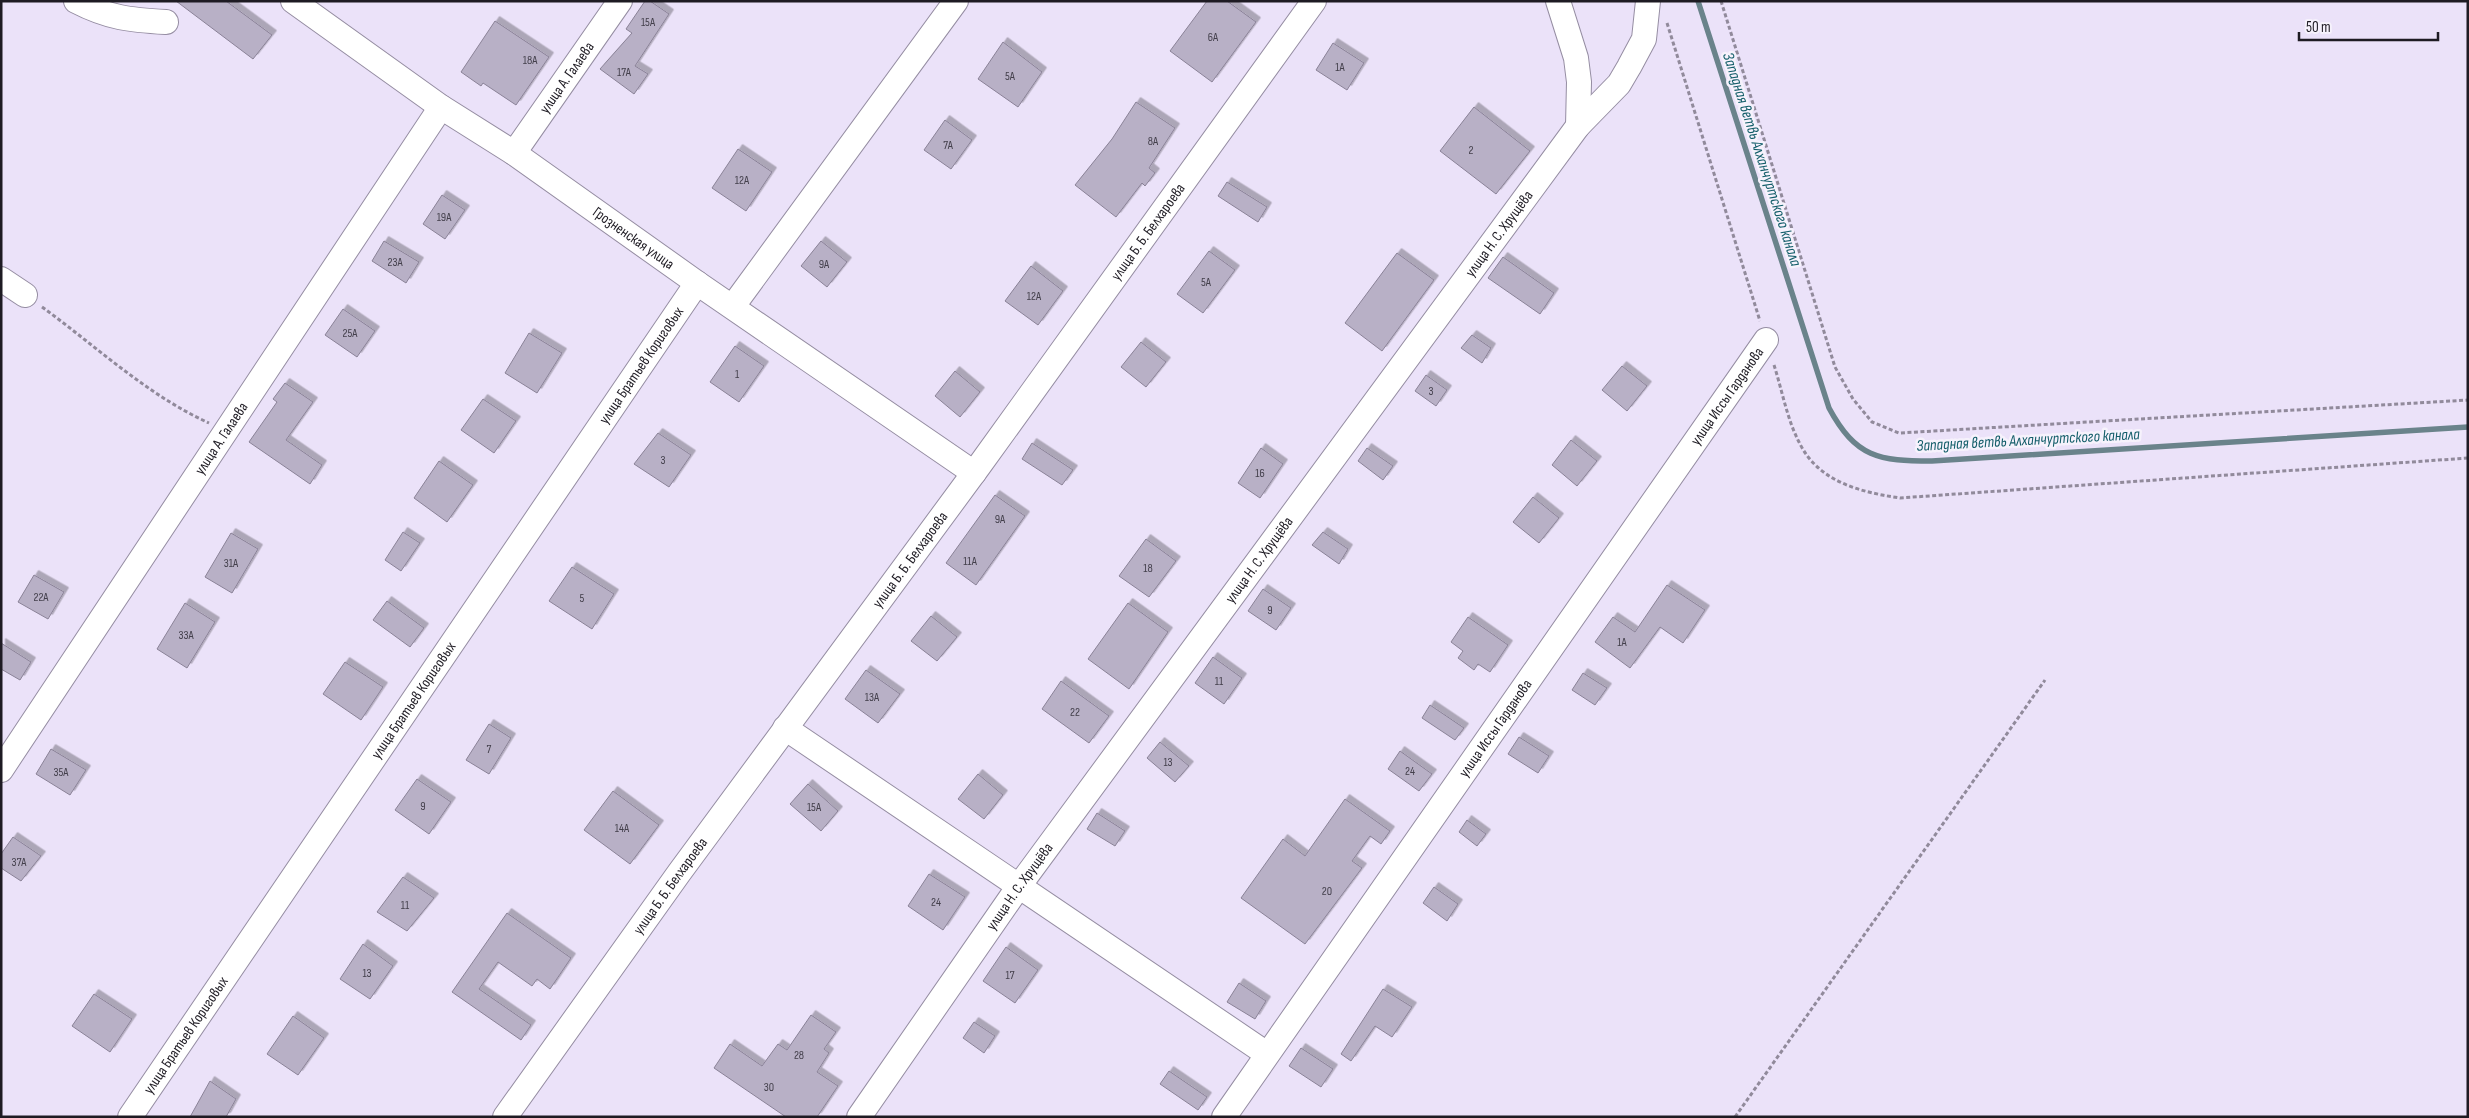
<svg xmlns="http://www.w3.org/2000/svg" width="2469" height="1118" viewBox="0 0 2469 1118" font-family="'Sofia Sans Condensed',sans-serif">
	<style>
		.lines { fill: none; stroke-linecap: round; stroke-linejoin: round }
		.stream { stroke: #6a838b; stroke-width: 5.5 }
		.building { fill: #b8b0c6; stroke: #8a8297; filter: url(#shadow) }
		.minor-casing { stroke: #958da2; stroke-width: 26 }
		.path { stroke: #918a9b; stroke-width: 3; stroke-dasharray: 4 2.5; stroke-linecap: butt }
		.minor { stroke: #fff; stroke-width: 24 }
		.labels { text-anchor: middle; stroke-width: 5; stroke-linejoin: round; paint-order: stroke }
		.number-label { font-size: 12px; fill: #44404c }
		.street-label { font-size: 15px; fill: #1e1b23; stroke: #f6f2fc }
		.water-label { font-size: 16px; font-style: italic; fill: #145e6a; stroke: #f6f2fc }
	</style>
	<defs>
		<filter id="shadow"><feDropShadow dx="4.5" dy="-4.5" stdDeviation="0" flood-color="#0004"/></filter>
	</defs>
	<rect width="100%" height="100%" fill="#ebe2f9"/>
	<g class="lines">
		<!-- stream -->
		<path class="stream" d="M1698,1L1829,408C1856,458 1879,461 1932,461L2468,427"/>
	</g>
	<!-- building -->
	<g class="building">
		<polygon points="176,1 226,1 272,35 253,59"/>
		<polygon points="645,1 650,1 669,14 635,66 648,74 634,94 600,69 632,33 626,29"/>
		<polygon points="1207,1 1227,1 1256,22 1212,82 1170,51"/>
		<polygon points="495,21 549,57 516,105 483,83 481,86 461,72"/>
		<polygon points="1003,42 1042,72 1018,107 978,79"/>
		<polygon points="1333,43 1364,63 1347,90 1316,70"/>
		<polygon points="1136,102 1175,128 1149,168 1155,173 1145,186 1142,183 1116,217 1075,185 1112,139"/>
		<polygon points="1474,107 1530,151 1496,194 1440,151"/>
		<polygon points="945,120 972,140 951,169 924,150"/>
		<polygon points="738,149 772,172 746,211 712,188"/>
		<polygon points="1227,182 1267,207 1258,222 1218,196"/>
		<polygon points="442,195 465,210 445,239 423,224"/>
		<polygon points="384,241 419,262 406,283 372,261"/>
		<polygon points="821,241 847,262 827,287 801,266"/>
		<polygon points="1209,251 1235,270 1203,313 1177,294"/>
		<polygon points="1397,253 1434,280 1382,351 1345,323"/>
		<polygon points="1503,257 1554,293 1540,314 1488,278"/>
		<polygon points="1031,266 1063,291 1038,325 1005,301"/>
		<polygon points="343,309 375,331 357,357 325,335"/>
		<polygon points="529,333 562,353 537,393 505,373"/>
		<polygon points="1472,335 1491,348 1482,363 1461,348"/>
		<polygon points="1141,342 1166,362 1146,387 1121,367"/>
		<polygon points="735,346 764,366 739,402 710,382"/>
		<polygon points="1622,366 1647,386 1627,411 1602,390"/>
		<polygon points="955,371 980,392 960,417 935,396"/>
		<polygon points="1426,375 1447,390 1436,406 1415,391"/>
		<polygon points="285,383 313,402 286,440 322,465 310,484 249,442 277,402 273,399"/>
		<polygon points="483,399 516,421 494,453 461,430"/>
		<polygon points="658,433 691,455 669,487 634,464"/>
		<polygon points="1571,440 1597,461 1577,486 1552,465"/>
		<polygon points="1032,443 1073,470 1062,485 1022,459"/>
		<polygon points="1261,448 1283,464 1260,498 1238,483"/>
		<polygon points="1367,448 1393,466 1383,480 1358,461"/>
		<polygon points="439,461 473,485 447,522 414,498"/>
		<polygon points="995,495 1025,516 976,585 946,563"/>
		<polygon points="1533,497 1559,518 1539,543 1513,522"/>
		<polygon points="403,532 420,543 401,571 385,560"/>
		<polygon points="1323,532 1348,549 1339,564 1312,545"/>
		<polygon points="231,533 258,549 232,593 205,577"/>
		<polygon points="1146,539 1176,561 1149,597 1119,576"/>
		<polygon points="572,567 614,594 592,629 549,601"/>
		<polygon points="34,575 64,592 48,619 18,602"/>
		<polygon points="1667,585 1705,610 1683,643 1660,627 1630,668 1595,642 1613,617 1635,632"/>
		<polygon points="1263,589 1291,608 1276,630 1248,611"/>
		<polygon points="387,601 424,628 410,647 373,620"/>
		<polygon points="185,603 215,622 187,668 157,649"/>
		<polygon points="1128,603 1168,632 1129,689 1088,659"/>
		<polygon points="931,616 957,637 937,661 911,641"/>
		<polygon points="1468,617 1508,645 1490,672 1478,664 1474,670 1458,658 1463,651 1451,642"/>
		<polygon points="1,643 31,662 20,680 1,669"/>
		<polygon points="1213,657 1242,678 1224,704 1195,683"/>
		<polygon points="345,662 383,687 361,720 323,694"/>
		<polygon points="866,670 900,694 878,723 845,699"/>
		<polygon points="1583,673 1607,688 1595,705 1572,690"/>
		<polygon points="1061,681 1109,716 1089,743 1042,709"/>
		<polygon points="1430,705 1464,728 1455,740 1422,718"/>
		<polygon points="489,724 511,738 489,774 466,760"/>
		<polygon points="1519,737 1549,756 1538,773 1508,754"/>
		<polygon points="1160,742 1189,766 1175,782 1147,758"/>
		<polygon points="51,749 86,770 70,795 36,774"/>
		<polygon points="1400,751 1432,774 1419,791 1388,769"/>
		<polygon points="978,774 1003,795 984,819 958,799"/>
		<polygon points="417,779 451,802 429,834 395,810"/>
		<polygon points="808,784 838,811 821,831 790,804"/>
		<polygon points="613,791 659,825 630,864 584,830"/>
		<polygon points="1345,799 1390,831 1381,844 1370,836 1352,861 1362,868 1305,944 1241,898 1283,839 1305,856"/>
		<polygon points="1097,813 1125,831 1115,846 1087,829"/>
		<polygon points="1467,820 1486,834 1477,846 1459,832"/>
		<polygon points="13,837 41,856 21,881 1,868 1,854"/>
		<polygon points="929,874 965,897 943,930 908,906"/>
		<polygon points="403,877 434,898 407,931 377,912"/>
		<polygon points="1434,887 1458,904 1447,921 1423,903"/>
		<polygon points="507,913 571,958 550,989 537,979 532,986 498,962 479,989 531,1025 521,1040 452,992"/>
		<polygon points="363,944 393,966 370,999 340,979"/>
		<polygon points="1006,947 1038,970 1015,1003 983,981"/>
		<polygon points="1239,983 1266,1001 1255,1019 1227,1002"/>
		<polygon points="1383,989 1412,1007 1392,1037 1375,1026 1351,1061 1341,1054"/>
		<polygon points="94,994 132,1019 110,1052 72,1026"/>
		<polygon points="811,1015 836,1032 824,1049 829,1053 817,1072 838,1086 817,1117 786,1117 714,1068 730,1044 762,1066 778,1044 787,1050"/>
		<polygon points="293,1016 324,1038 298,1075 267,1054"/>
		<polygon points="974,1022 995,1036 984,1053 963,1038"/>
		<polygon points="1301,1048 1333,1069 1321,1087 1289,1066"/>
		<polygon points="1169,1071 1207,1097 1198,1110 1160,1084"/>
		<polygon points="210,1081 236,1099 226,1117 190,1117"/>
	</g>
	<g class="lines">
		<defs>
			<g id="minor">
				<path d="M76,1C109,18 130,20 166,22"/>
				<path id="s1" d="M293,1L441,107L514,153L697,283L974,473"/>
				<polyline points="1558,1 1576,58 1579,82 1578,126"/>
				<path id="s2" d="M514,153L620,1"/>
				<polyline points="1,279 25,295"/>
				<polyline points="733,306 956,1"/>
				<polyline points="785,728 1267,1054"/>
				<path id="s3" d="M1,770L441,107"/>
				<path id="s4" d="M130,1117L697,283"/>
				<path id="s5" d="M505,1117L679,873L979,466L1314,1"/>
				<path id="s6" d="M859,1117L1019,886L1578,126L1619,84L1629,67L1644,39L1648,1"/>
				<path id="s7" d="M1224,1117L1766,340"/>
			</g>
		</defs>
		<!-- minor casing -->
		<use href="#minor" class="minor-casing"/>
		<!-- path -->
		<g class="path">
			<polyline points="1721,1 1835,367 1853,399 1872,422 1899,433 2468,400"/>
			<polyline points="1667,23 1760,321"/>
			<path d="M42,307C96,346 147,395 209,423"/>
			<path d="M1774,365C1782,390 1787,419 1799,442C1818,482 1860,492 1900,498L2468,458"/>
			<polyline points="1735,1117 2045,680"/>
		</g>
		<!-- minor -->
		<use href="#minor" class="minor"/>
	</g>
	<g class="labels">
		<!-- number labels -->
		<g class="number-label">
			<text x="648" y="26">15А</text>
			<text x="1213" y="41">6А</text>
			<text x="530" y="64">18А</text>
			<text x="1340" y="71">1А</text>
			<text x="624" y="76">17А</text>
			<text x="1010" y="80">5А</text>
			<text x="1153" y="145">8А</text>
			<text x="948" y="149">7А</text>
			<text x="1471" y="154">2</text>
			<text x="742" y="184">12А</text>
			<text x="444" y="221">19А</text>
			<text x="395" y="266">23А</text>
			<text x="824" y="268">9А</text>
			<text x="1206" y="286">5А</text>
			<text x="1034" y="300">12А</text>
			<text x="350" y="337">25А</text>
			<text x="737" y="378">1</text>
			<text x="1431" y="395">3</text>
			<text x="663" y="464">3</text>
			<text x="1260" y="477">16</text>
			<text x="1000" y="523">9А</text>
			<text x="970" y="565">11А</text>
			<text x="231" y="567">31А</text>
			<text x="1148" y="572">18</text>
			<text x="41" y="601">22А</text>
			<text x="582" y="602">5</text>
			<text x="1270" y="614">9</text>
			<text x="186" y="639">33А</text>
			<text x="1622" y="646">1А</text>
			<text x="1219" y="685">11</text>
			<text x="872" y="701">13А</text>
			<text x="1075" y="716">22</text>
			<text x="489" y="753">7</text>
			<text x="1168" y="766">13</text>
			<text x="1410" y="775">24</text>
			<text x="61" y="776">35А</text>
			<text x="423" y="810">9</text>
			<text x="814" y="811">15А</text>
			<text x="622" y="832">14А</text>
			<text x="19" y="866">37А</text>
			<text x="1327" y="895">20</text>
			<text x="936" y="906">24</text>
			<text x="405" y="909">11</text>
			<text x="367" y="977">13</text>
			<text x="1010" y="979">17</text>
			<text x="799" y="1059">28</text>
			<text x="769" y="1091">30</text>
		</g>
		<!-- street labels -->
		<g class="street-label">
			<text dy="5" stroke="none"><textPath href="#s2" startOffset="92">улица А. Галаева</textPath></text>
			<text dy="5" stroke="none"><textPath href="#s5" startOffset="1094">улица Б. Б. Белхароева</textPath></text>
			<text dy="5" stroke="none"><textPath href="#s6" startOffset="1091">улица Н. С. Хрущёва</textPath></text>
			<text dy="5" stroke="none"><textPath href="#s1" startOffset="415">Грозненская улица</textPath></text>
			<text dy="5" stroke="none"><textPath href="#s4" startOffset="909">улица Братьев Кориговых</textPath></text>
			<text dy="5" stroke="none"><textPath href="#s7" startOffset="879">улица Иссы Гарданова</textPath></text>
			<text dy="5" stroke="none"><textPath href="#s3" startOffset="398">улица А. Галаева</textPath></text>
			<text dy="5" stroke="none"><textPath href="#s6" startOffset="686">улица Н. С. Хрущёва</textPath></text>
			<text dy="5" stroke="none"><textPath href="#s5" startOffset="689">улица Б. Б. Белхароева</textPath></text>
			<text dy="5" stroke="none"><textPath href="#s4" startOffset="504">улица Братьев Кориговых</textPath></text>
			<text dy="5" stroke="none"><textPath href="#s7" startOffset="474">улица Иссы Гарданова</textPath></text>
			<text dy="5" stroke="none"><textPath href="#s5" startOffset="284">улица Б. Б. Белхароева</textPath></text>
			<text dy="5" stroke="none"><textPath href="#s6" startOffset="281">улица Н. С. Хрущёва</textPath></text>
			<text dy="5" stroke="none"><textPath href="#s4" startOffset="99">улица Братьев Кориговых</textPath></text>
		</g>
		<!-- water labels -->
		<g class="water-label">
			<text transform="translate(1763 159) rotate(72)" y="6">Западная ветвь Алханчуртского канала</text>
			<text transform="translate(2028 439) rotate(-3)" y="6">Западная ветвь Алханчуртского канала</text>
		</g>
	</g>
	<!-- border -->
	<rect width="2469" height="1118" fill="none" stroke="#1e1b23" stroke-width="5"/>
	<!-- scale -->
	<path d="M2299 32v8h139v-8" fill="none" stroke="#1e1b23" stroke-width="2.5"/>
	<text x="2306" y="32" font-size="15" fill="#1e1b23" stroke="#f6f2fc" stroke-width="4" paint-order="stroke">50 m</text>
</svg>
